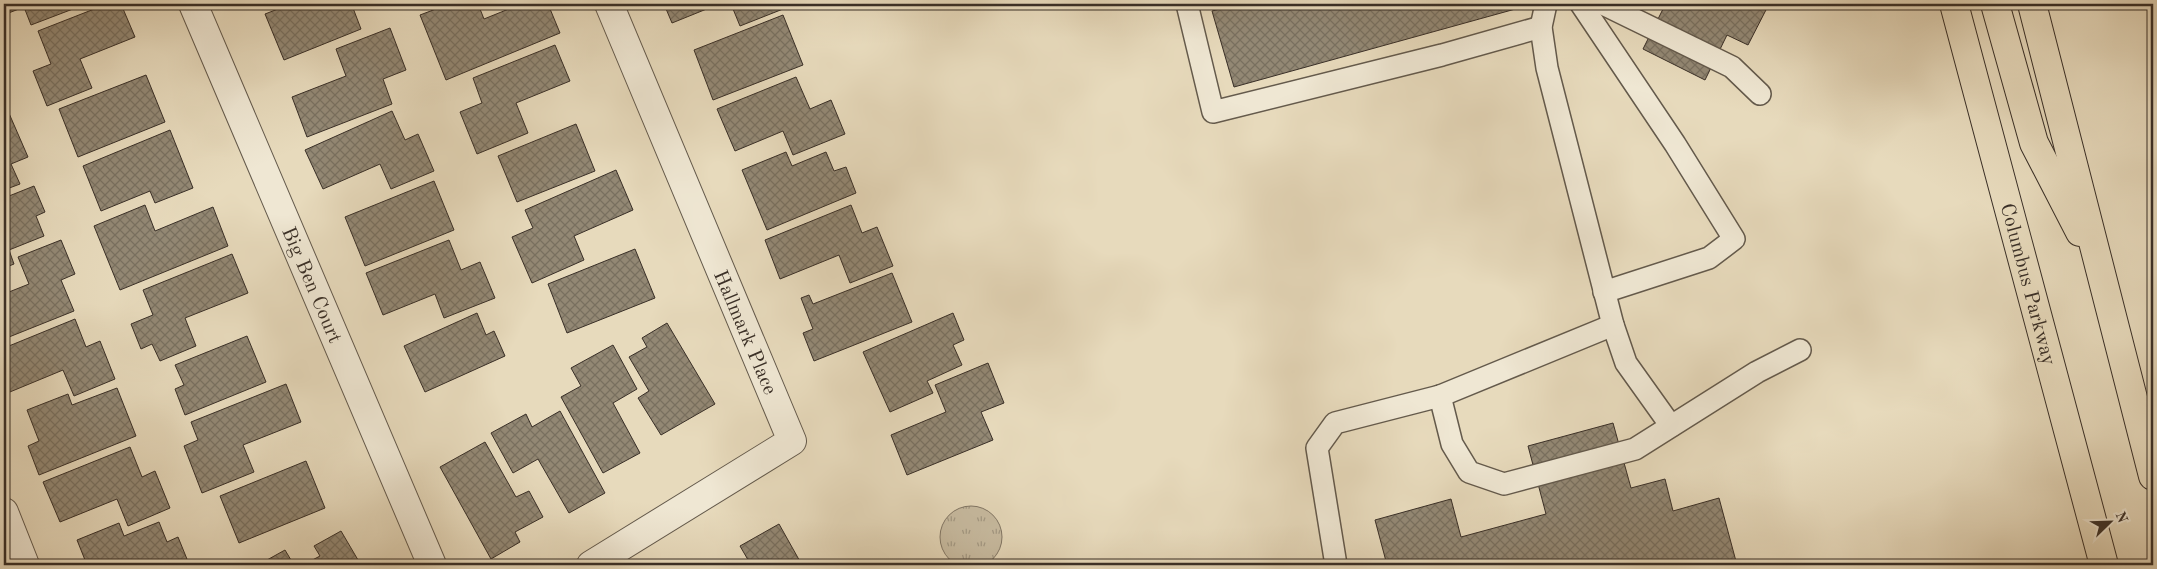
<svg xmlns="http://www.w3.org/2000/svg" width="2157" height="569" viewBox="0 0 2157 569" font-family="'Old Standard TT',serif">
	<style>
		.park { fill: url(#park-tufts); stroke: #817665 }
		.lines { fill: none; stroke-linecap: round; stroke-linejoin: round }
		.stream { stroke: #7e7362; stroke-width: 10 }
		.building { fill: url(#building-cross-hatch); stroke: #392f27 }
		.service-casing { stroke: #645a4c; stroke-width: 24 }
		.minor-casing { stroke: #645a4c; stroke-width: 30 }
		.primary-casing { stroke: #392f27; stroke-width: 30 }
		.service { stroke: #efe7d3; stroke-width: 21 }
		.minor { stroke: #efe7d3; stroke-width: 28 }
		.primary { stroke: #e7dabc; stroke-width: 28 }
		.labels { text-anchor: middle; stroke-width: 5; stroke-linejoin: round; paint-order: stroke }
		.street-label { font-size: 20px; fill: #392f27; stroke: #efe7d3 }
	</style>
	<defs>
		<pattern id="park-tufts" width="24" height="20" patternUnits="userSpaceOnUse" patternTransform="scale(1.25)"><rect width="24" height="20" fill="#c9bda3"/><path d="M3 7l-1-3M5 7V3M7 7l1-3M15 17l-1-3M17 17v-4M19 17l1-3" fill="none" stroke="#a49a85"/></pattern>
		<pattern id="building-cross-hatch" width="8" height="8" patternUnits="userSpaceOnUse" patternTransform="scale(1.25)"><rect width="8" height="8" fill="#938874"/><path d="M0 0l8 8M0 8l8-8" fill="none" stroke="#79705f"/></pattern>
	</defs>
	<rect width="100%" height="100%" fill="#e7dabc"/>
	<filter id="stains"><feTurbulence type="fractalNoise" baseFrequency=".004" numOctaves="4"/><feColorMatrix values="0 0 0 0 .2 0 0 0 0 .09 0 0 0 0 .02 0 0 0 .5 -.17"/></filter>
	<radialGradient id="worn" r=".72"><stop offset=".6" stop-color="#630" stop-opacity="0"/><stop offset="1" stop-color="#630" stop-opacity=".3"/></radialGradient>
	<!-- park -->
	<circle class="park" cx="971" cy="537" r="31"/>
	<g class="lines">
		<!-- stream -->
		<polyline class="stream" points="2152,4 2153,7"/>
	</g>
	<!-- building -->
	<g class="building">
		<polygon points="4,4 86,4 31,25 24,7 6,14"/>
		<polygon points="107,4 121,4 135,37 80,59 92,88 47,106 33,71 51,64 38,31"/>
		<polygon points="291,4 362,4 353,8 361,29 284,60 265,14"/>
		<polygon points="449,4 478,4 484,19 521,4 548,4 560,33 446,80 420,15"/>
		<polygon points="664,4 719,4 672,23"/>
		<polygon points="731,4 781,4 783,9 740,26"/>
		<polygon points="1240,4 1518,4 1519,8 1234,87 1212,11"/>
		<polygon points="1663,4 1769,4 1748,45 1727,35 1705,80 1643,49 1665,5"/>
		<polygon points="783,15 803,65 713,100 694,50"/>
		<polygon points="390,28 406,70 383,79 392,104 307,137 292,97 346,76 336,49"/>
		<polygon points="555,45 570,81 516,103 528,133 477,154 460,112 482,103 473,78"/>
		<polygon points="146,75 165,122 78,157 59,109"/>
		<polygon points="796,77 810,109 831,100 845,134 793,155 783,131 735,151 717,109"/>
		<polygon points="8,111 28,157 11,164 20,184 4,190 4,112"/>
		<polygon points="392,111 405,140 418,134 434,171 391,189 380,164 323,189 305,150"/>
		<polygon points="576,124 595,171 517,202 498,156"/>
		<polygon points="170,130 193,188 155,203 150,191 101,211 83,166"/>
		<polygon points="786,152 792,166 826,152 834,171 846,167 856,193 767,230 742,170"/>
		<polygon points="616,170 633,210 574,236 584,260 532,283 512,237 533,228 525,210"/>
		<polygon points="434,181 454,230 365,266 345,217"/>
		<polygon points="34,186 45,212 36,216 44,236 9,250 14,264 4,268 4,198"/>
		<polygon points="145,205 155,231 213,207 228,246 120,290 94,226"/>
		<polygon points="851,205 862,233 877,227 893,266 850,283 839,255 780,279 765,240"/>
		<polygon points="61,240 75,274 61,280 74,311 4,339 4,294 29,284 18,257"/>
		<polygon points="449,240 461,270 480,262 495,298 444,318 435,294 383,315 366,273"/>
		<polygon points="635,249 655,298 567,333 548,284"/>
		<polygon points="232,254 248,293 185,318 196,346 160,361 152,344 141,349 131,324 153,315 143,290"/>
		<polygon points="892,273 912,322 814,361 803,333 813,329 801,298 809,295 813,304"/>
		<polygon points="477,313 486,335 494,331 505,356 425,392 404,346"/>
		<polygon points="953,313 964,340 953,345 962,365 927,381 933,393 890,412 863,352"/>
		<polygon points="75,319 86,347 100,341 115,379 74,396 63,370 5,394 4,348"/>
		<polygon points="667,323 715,404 661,435 638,398 649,391 629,357 647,347 642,338"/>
		<polygon points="247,336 266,382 185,415 175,389 184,385 175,365"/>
		<polygon points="613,345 637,389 613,403 640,453 603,473 561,397 581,386 571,368"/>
		<polygon points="988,363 1004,403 981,412 993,440 907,475 891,435 946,412 935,385"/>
		<polygon points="286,384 301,422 243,445 254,472 202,493 184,446 198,440 191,422"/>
		<polygon points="117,388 136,436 39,475 28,446 39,441 27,410 68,394 72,405"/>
		<polygon points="560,411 605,493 569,513 538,459 513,473 491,433 526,414 532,427"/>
		<polygon points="1613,423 1631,488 1665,479 1673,511 1719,498 1737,565 1387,565 1375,520 1451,499 1461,537 1546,514 1528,446"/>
		<polygon points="485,442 516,497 529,491 543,517 515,532 520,542 491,559 440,467"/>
		<polygon points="130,447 142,477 155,471 170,508 128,526 117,499 60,522 43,482"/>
		<polygon points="306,461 325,508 239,543 220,496"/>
		<polygon points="159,522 167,542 178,537 189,564 87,565 77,540 119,523 124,536"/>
		<polygon points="779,524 802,565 751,565 740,546"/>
		<polygon points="341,531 361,565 303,565 320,556 314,546"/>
		<polygon points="285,550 294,565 258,565"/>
	</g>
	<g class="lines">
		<defs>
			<g id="service">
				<polyline points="1187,4 1213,112 1442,55 1541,27"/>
				<polyline points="1546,4 1541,27 1547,68 1613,325 1626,363 1671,426"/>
				<polyline points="1581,4 1675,144 1734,239 1709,258 1604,292"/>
				<polyline points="1603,4 1732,67 1760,94"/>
				<polyline points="1440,396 1452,444 1469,472 1504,484 1635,449 1757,372 1800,350"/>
				<polyline points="1336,565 1317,448 1335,423 1440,396 1613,325"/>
			</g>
			<g id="minor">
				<path id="s1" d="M193,4L432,565"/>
				<polyline points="4,512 25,565"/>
				<polyline points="591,565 792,441 609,4"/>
			</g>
			<g id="primary">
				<path id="s2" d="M1954,4L2104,565"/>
				<polyline points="1995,4 2034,143 2080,232"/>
				<polyline points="2032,4 2153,476"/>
			</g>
		</defs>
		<!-- service casing -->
		<use href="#service" class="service-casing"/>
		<!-- minor casing -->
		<use href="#minor" class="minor-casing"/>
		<!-- primary casing -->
		<use href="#primary" class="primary-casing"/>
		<!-- service -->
		<use href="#service" class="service"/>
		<!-- minor -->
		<use href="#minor" class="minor"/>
		<!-- primary -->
		<use href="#primary" class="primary"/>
	</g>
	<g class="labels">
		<!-- street labels -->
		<g class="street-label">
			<text dy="7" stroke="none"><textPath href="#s1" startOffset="305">Big Ben Court</textPath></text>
			<text dy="7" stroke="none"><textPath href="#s2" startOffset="290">Columbus Parkway</textPath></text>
			<text transform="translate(746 332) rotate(67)" y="7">Hallmark Place</text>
		</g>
	</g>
	<!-- margin -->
	<rect width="2157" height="569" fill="none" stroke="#e7dabc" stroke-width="20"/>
	<rect x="5" y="5" width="2147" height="559" fill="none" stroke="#392f27" stroke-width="2.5"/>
	<rect x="10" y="10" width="2137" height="549" fill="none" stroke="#392f27"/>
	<!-- north arrow -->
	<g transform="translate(2110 522) rotate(67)" stroke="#efe7d3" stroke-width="4" paint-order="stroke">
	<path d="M0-4L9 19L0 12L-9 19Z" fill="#392f27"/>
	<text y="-8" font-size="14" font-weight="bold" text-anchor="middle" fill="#392f27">N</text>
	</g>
	<rect width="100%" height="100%" filter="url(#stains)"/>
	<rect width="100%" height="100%" fill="url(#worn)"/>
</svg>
